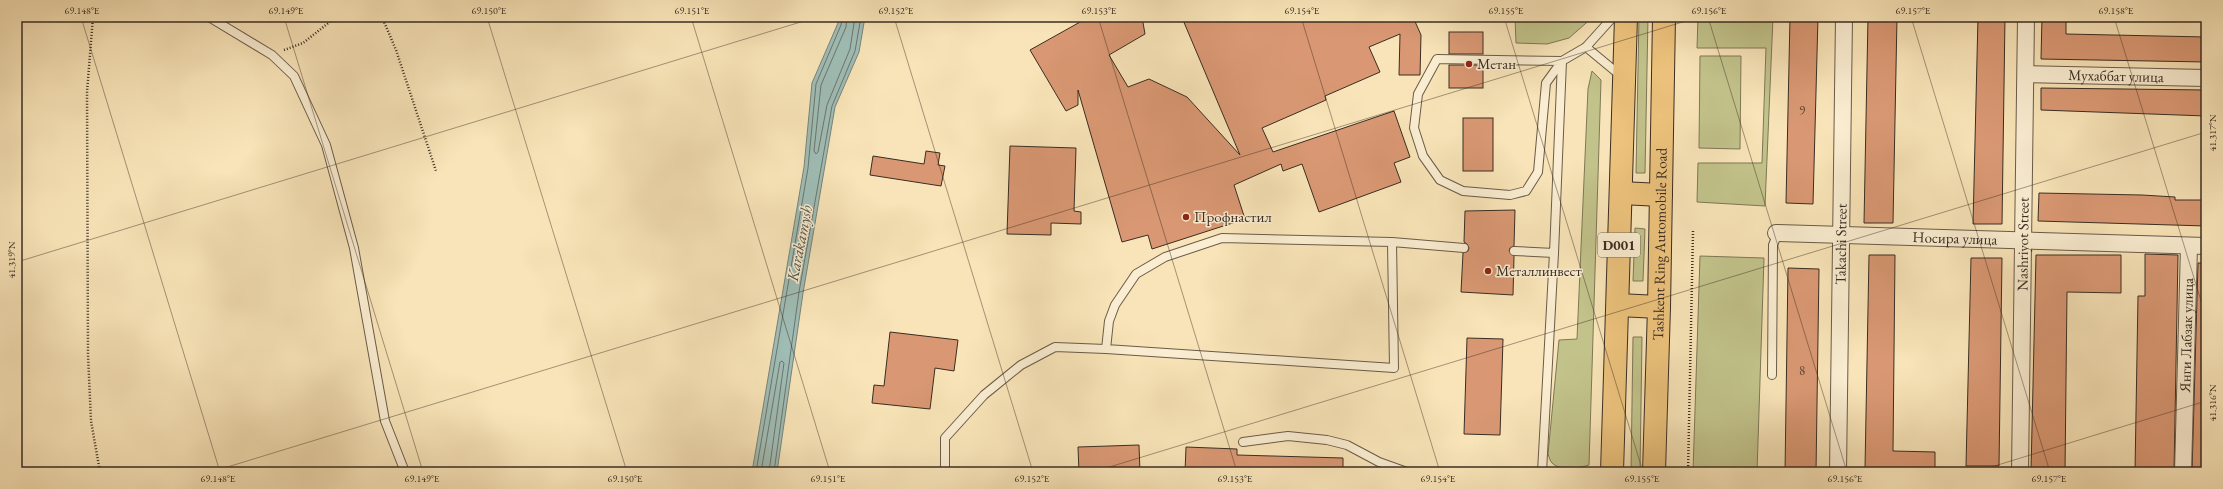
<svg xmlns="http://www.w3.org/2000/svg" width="2223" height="489" viewBox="0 0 2223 489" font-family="'EB Garamond',serif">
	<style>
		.green { fill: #c2c38b; stroke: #7e7856 }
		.water { fill: #9fbdb6; stroke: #77837b }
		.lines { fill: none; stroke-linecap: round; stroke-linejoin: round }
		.shore { stroke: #6c756c; stroke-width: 1 }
		.stream { stroke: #77837b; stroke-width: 4.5 }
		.building { fill: #d99873; stroke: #3a2d22 }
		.lane-casing { stroke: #6a5b48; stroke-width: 10 }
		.street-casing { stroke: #6a5b48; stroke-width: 18 }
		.highway-casing { stroke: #3a2d22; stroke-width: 24 }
		.path { stroke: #3a2d22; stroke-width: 2.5; stroke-dasharray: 1 2; stroke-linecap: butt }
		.lane { stroke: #faedd1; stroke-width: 8 }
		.street { stroke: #faedd1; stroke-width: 16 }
		.highway { stroke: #ecc27c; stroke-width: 22 }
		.ticks { fill: none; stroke: #3a2d22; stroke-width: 1; stroke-opacity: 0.45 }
		.poi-dot { fill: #8f2418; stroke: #faedd1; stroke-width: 1.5 }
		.labels { text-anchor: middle; stroke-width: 3; stroke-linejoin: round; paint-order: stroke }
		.number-label { font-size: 13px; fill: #624836 }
		.shield { fill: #faedd1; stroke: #746756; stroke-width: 1 }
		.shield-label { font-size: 14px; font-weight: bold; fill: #3a2d22 }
		.poi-label { font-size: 15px; fill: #3a2d22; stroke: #faedd1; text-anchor: start }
		.street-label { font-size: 15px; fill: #3a2d22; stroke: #faedd1 }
		.water-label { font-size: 16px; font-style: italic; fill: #535147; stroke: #faedd1 }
		.neatline { fill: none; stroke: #3a2d22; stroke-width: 1.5 }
		.ticks-label { font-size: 10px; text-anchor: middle; fill: #3a2d22 }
	</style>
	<rect width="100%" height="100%" fill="#f8e4b8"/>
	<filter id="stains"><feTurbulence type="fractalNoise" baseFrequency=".005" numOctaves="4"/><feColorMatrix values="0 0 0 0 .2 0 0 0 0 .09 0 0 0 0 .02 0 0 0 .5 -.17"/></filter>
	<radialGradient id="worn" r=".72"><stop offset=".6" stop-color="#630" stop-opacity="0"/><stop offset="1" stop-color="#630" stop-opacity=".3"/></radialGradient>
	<!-- green -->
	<g class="green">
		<polygon points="1515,17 1593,17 1569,38 1547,44 1516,43"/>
		<polygon points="1639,17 1648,17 1645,173 1636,173"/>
		<polygon points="1698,17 1773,17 1765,206 1697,202 1698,163 1762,163 1766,48 1697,48"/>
		<polygon points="1700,56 1741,56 1740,149 1699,148"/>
		<path d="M1592,71L1601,80L1589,465C1580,468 1559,471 1552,463C1550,461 1549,457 1548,454L1559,340L1577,339L1588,89Z"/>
		<polygon points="1635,228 1645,229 1643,281 1633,281"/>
		<polygon points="1700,256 1764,258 1757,472 1693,472"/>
		<polygon points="1633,337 1642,337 1640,472 1631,472"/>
	</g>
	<!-- water -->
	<polygon class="water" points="838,17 865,17 859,52 835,107 803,293 777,472 752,472 804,167 812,83 838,23"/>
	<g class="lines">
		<!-- shore -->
		<g class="shore">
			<polyline points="847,17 846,27 821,85 814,151 816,154 818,152 827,105 850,49 855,17"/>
			<polyline points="756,472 808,168 816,84 841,25 842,17"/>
			<polyline points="761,472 780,362 782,361 784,363 769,472"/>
			<polyline points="774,472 799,292 832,106 855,51 861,17"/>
		</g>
		<!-- stream -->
		<polyline class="stream" points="858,18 881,20 882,17"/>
	</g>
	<!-- building -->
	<g class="building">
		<polygon points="1089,17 1142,17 1145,34 1109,55 1128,87 1149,79 1187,97 1240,155 1183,20 1189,17 1413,17 1421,35 1420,75 1399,75 1400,34 1369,47 1380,72 1325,96 1326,100 1262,128 1273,152 1394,111 1410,157 1394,163 1401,182 1319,212 1302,164 1283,171 1281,164 1234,185 1245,219 1152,249 1148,235 1122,242 1078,90 1078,105 1066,111 1030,50"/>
		<polygon points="1790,17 1818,17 1813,204 1786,203"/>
		<polygon points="1868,17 1897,17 1893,223 1864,223"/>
		<polygon points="1978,17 2005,17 2002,224 1973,224"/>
		<polygon points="2042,17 2066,17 2066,34 2206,37 2206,62 2041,59"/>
		<rect x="1449" y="32" width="34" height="22"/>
		<rect x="1449" y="65" width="34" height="23"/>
		<polygon points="2041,88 2206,90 2206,116 2041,110"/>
		<rect x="1463" y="118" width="30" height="53"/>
		<polygon points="1010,146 1076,148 1074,211 1081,212 1081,224 1051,223 1051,235 1007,234"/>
		<polygon points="926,151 940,153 938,165 945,166 941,186 870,175 873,156 924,164"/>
		<polygon points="2039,193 2142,195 2175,197 2175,200 2206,200 2206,226 2038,221"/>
		<polygon points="1515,210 1514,246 1510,248 1509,251 1514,256 1513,295 1461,292 1463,253 1468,251 1469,248 1467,244 1464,242 1465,211"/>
		<polygon points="2145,254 2178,255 2174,472 2135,472 2138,296 2145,296"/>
		<polygon points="1869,255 1895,255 1893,451 1935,452 1935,471 1865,468"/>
		<polygon points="2036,255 2121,255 2121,293 2067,292 2065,472 2031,471"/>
		<polygon points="1971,258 2002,258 1999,466 1966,466"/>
		<polygon points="2198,263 2206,263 2206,472 2192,472"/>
		<polygon points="1788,268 1819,269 1816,472 1785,472"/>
		<polygon points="890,332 958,340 954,371 935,368 930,409 872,403 874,385 884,386"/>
		<polygon points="1467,338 1503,339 1500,435 1464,434"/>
		<polygon points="1139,445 1140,472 1079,472 1078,447"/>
		<polygon points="1186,447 1237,449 1237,455 1343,458 1343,472 1185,472"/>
	</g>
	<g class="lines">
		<defs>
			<g id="lane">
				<polyline points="209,17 272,55 294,76 326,145 354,248 385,421 405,472"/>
				<polyline points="1586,47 1621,76"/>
				<polygon points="1437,59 1562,61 1546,83 1538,172 1526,191 1510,195 1463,191 1440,180 1423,156 1414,128 1418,94"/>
				<polyline points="1392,242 1394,368 1106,349 1109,321 1115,305 1136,274 1165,257 1222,238 1392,242 1464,248"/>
				<polyline points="1514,251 1554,253 1562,61 1586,47 1613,17"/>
				<polyline points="1772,375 1773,245 1778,233"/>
				<polyline points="1243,442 1288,436 1327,440 1347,445 1379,462 1407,472"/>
				<polyline points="945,472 945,438 984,395 1021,365 1055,347 1106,349"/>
				<polyline points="1542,472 1554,253"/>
			</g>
			<g id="street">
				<path id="s1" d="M2026,74L2206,78"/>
				<path id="s2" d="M1776,233L2206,246"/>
				<path id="s3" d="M1838,472L1844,17"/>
				<path id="s4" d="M2020,472L2026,17"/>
				<path id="s5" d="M2183,472L2189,246"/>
			</g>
			<g id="highway">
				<polyline points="1621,193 1661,195"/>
				<polyline points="1618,305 1659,307"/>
				<polyline points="1612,472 1626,17"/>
				<path id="s6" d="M1654,472L1659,307L1664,17"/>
			</g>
		</defs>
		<!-- lane casing -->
		<use href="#lane" class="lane-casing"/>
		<!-- street casing -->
		<use href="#street" class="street-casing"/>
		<!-- highway casing -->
		<use href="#highway" class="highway-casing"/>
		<!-- path -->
		<g class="path">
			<polyline points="93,17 87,92 88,355 91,421 100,472"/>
			<polyline points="382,17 396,50 436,171"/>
			<polyline points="284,50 303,43 336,17"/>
			<polyline points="1688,472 1693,231"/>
		</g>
		<!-- lane -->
		<use href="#lane" class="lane"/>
		<!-- street -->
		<use href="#street" class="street"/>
		<!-- highway -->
		<use href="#highway" class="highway"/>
	</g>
	<!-- ticks -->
	<path class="ticks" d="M81,17L220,472M284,17L423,472M487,17L627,472M691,17L830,472M894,17L1033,472M1098,17L1237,472M1301,17L1440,472M1504,17L1643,472M1708,17L1847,472M1911,17L2050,472M2114,17L2206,317M17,262L817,17M211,472L1699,17M1093,472L2206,132M1975,472L2206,401"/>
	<!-- markers -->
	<g class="poi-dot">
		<circle cx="1469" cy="64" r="4"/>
		<circle cx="1186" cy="217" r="4"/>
		<circle cx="1488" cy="271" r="4"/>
	</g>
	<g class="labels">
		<!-- number labels -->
		<g class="number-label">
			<text x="1802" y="115">9</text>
			<text x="1802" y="375">8</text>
		</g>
		<!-- shield labels -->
		<rect class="shield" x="1598" y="233" width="42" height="24" rx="3"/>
		<g class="shield-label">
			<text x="1619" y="250">D001</text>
		</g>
		<!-- poi labels -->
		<g class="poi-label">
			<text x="1477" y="69">Метан</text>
			<text x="1194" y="222">Профнастил</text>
			<text x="1496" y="276">Металлинвест</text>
		</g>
		<!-- street labels -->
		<g class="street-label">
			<text dy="5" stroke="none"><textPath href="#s1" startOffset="90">Мухаббат улица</textPath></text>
			<text dy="5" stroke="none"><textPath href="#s2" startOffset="179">Носира улица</textPath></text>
			<text dy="5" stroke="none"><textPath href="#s3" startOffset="228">Takachi Street</textPath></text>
			<text dy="5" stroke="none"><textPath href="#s6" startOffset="228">Tashkent Ring Automobile Road</textPath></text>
			<text dy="5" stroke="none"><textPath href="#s4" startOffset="228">Nashriyot Street</textPath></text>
			<text dy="5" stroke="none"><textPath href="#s5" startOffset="137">Янги Лабзак улица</textPath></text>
		</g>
		<!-- water labels -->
		<g class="water-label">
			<text transform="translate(799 243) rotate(-79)" y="6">Karakamysh</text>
		</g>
	</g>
	<!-- margin -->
	<rect width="2223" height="489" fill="none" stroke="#f8e4b8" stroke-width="44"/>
	<rect x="22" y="22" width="2179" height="445" class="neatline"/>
	<g class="ticks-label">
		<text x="82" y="14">69.148°E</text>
		<text x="286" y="14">69.149°E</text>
		<text x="489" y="14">69.150°E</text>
		<text x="692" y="14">69.151°E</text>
		<text x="896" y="14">69.152°E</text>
		<text x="1099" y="14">69.153°E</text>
		<text x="1302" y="14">69.154°E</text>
		<text x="1506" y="14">69.155°E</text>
		<text x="1709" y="14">69.156°E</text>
		<text x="1913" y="14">69.157°E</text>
		<text x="2116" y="14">69.158°E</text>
		<text transform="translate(2212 133) rotate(-90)" y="4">41.317°N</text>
		<text transform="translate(11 260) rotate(-90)" y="4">41.319°N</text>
		<text transform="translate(2212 403) rotate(-90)" y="4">41.316°N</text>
		<text x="218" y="482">69.148°E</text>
		<text x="422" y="482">69.149°E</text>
		<text x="625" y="482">69.150°E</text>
		<text x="828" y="482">69.151°E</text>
		<text x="1032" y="482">69.152°E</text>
		<text x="1235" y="482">69.153°E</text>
		<text x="1438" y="482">69.154°E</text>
		<text x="1642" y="482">69.155°E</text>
		<text x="1845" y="482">69.156°E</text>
		<text x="2049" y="482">69.157°E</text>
	</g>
	<rect width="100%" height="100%" filter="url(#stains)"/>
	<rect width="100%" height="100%" fill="url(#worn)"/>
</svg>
